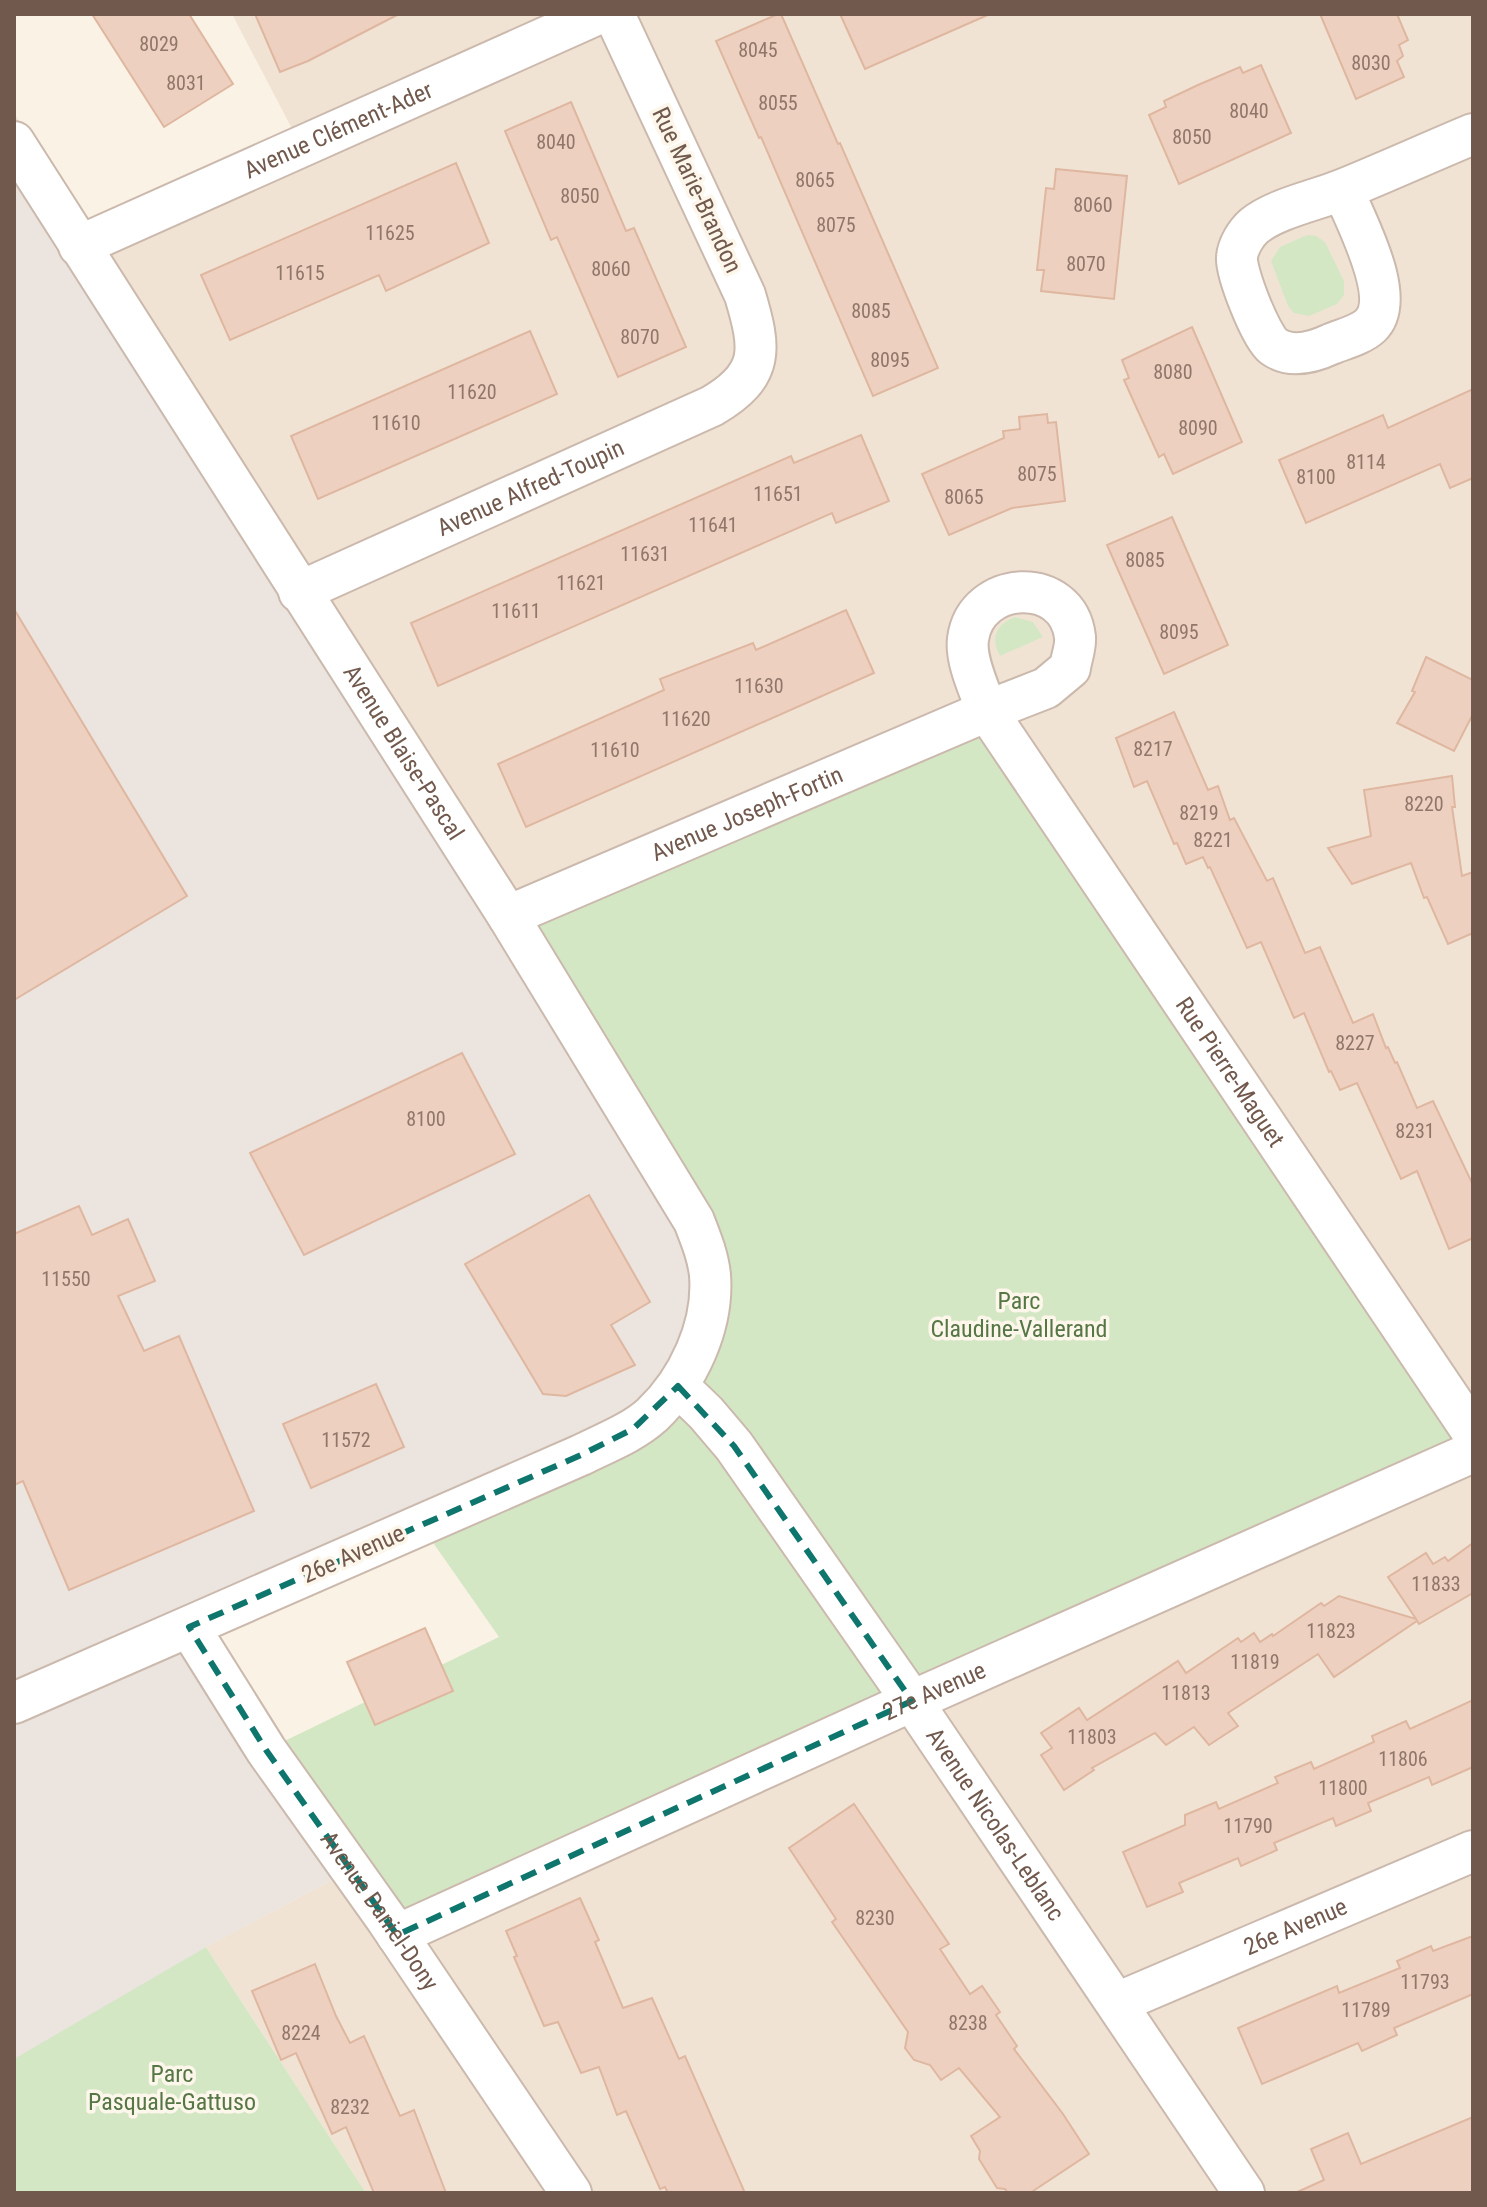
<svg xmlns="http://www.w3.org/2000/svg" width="1487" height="2207" viewBox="0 0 1487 2207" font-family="'Roboto Condensed',sans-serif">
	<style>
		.residential { fill: #f1e3d4 }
		.industrial { fill: #ebe4df }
		.green { fill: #d4e7c5 }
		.building { fill: #edd0bf; stroke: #dfb7a1; stroke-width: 2 }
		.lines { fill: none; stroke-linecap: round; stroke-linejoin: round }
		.minor-casing { stroke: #cbb9ad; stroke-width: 44 }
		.minor { stroke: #fff; stroke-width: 40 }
		.marked { fill: none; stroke: #0f766e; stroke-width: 6; stroke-dasharray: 16 10; stroke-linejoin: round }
		.labels { text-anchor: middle; stroke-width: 7; stroke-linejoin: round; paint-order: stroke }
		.number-label { font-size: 20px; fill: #90776a }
		.street-label { font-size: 24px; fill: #71594d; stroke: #fdf6eb }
		.park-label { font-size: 24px; fill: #557645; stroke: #fdf6eb }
	</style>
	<rect width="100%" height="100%" fill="#faf2e5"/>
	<!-- residential -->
	<g class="residential">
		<polygon points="232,14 1473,14 1473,1433 508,916 79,246 301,146"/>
		<polygon points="1473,1452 1473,2193 366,2193 206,1947 351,1870"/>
	</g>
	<!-- industrial -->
	<polygon class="industrial" points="14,113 694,1221 705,1248 678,1386 189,1627 351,1870 206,1947 14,2063"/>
	<!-- green -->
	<g class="green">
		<polygon points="1307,235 1316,236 1325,242 1344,281 1344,295 1337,304 1309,316 1294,313 1288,306 1271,261 1280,247"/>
		<path d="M1015,617L1033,622L1043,637L1000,656C990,638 996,624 1015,617Z"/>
		<polygon points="987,711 1473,1433 397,1935 266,1750 499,1637 420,1524 651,1416 710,1277 508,916"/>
		<polygon points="206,1947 366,2193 14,2193 14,2059"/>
	</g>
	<!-- building -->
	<g class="building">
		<polygon points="92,14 189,14 233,84 164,127"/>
		<polygon points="255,14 399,14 308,61 280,72"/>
		<polygon points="778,14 781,14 838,144 840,143 938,368 873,396 761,137 759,138 716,41"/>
		<polygon points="840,14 990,14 865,69"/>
		<polygon points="1320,14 1397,14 1408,40 1399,45 1403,56 1397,61 1404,77 1356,99"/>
		<polygon points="1261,65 1291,133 1179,184 1149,115 1166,107 1164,101 1198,85 1240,67 1243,73"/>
		<polygon points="571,102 626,231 634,228 686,347 618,377 557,237 551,240 505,131"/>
		<polygon points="456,163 489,243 386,291 379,275 230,340 201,275"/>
		<polygon points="1056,169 1127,176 1114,299 1041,291 1044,270 1037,270 1046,188 1054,189"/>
		<polygon points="1192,327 1242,442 1173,474 1164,454 1159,457 1138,411 1124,380 1129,378 1122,360"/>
		<polygon points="530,331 557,394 318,499 291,436"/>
		<polygon points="1473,389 1473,478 1450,488 1440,464 1306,523 1279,460 1383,415 1388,428"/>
		<polygon points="1047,414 1048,423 1056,422 1065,501 1012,508 949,535 922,474 1004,438 1003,431 1020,429 1019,417"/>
		<polygon points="861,435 889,501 836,523 832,513 438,686 411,623 791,456 794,463"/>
		<polygon points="1172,517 1228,645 1164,674 1107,545"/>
		<polygon points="14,609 187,896 14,1000"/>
		<polygon points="846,610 874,673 526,827 498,764 664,690 660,679 753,643 756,650"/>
		<polygon points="1426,657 1473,680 1473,714 1454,751 1397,723 1415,692 1412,691"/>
		<polygon points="1174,712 1208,790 1218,786 1230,820 1234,818 1267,881 1273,878 1305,953 1320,947 1353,1023 1373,1014 1386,1048 1388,1047 1395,1063 1397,1062 1417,1108 1433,1101 1473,1185 1473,1238 1449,1249 1417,1171 1401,1179 1357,1083 1340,1090 1331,1071 1329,1072 1304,1013 1294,1018 1261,942 1247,948 1210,867 1208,868 1203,857 1186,864 1177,843 1174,844 1147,781 1134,787 1116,738"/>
		<polygon points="1452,776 1455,807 1452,807 1462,876 1473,872 1473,933 1448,944 1427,897 1424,898 1411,863 1352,884 1328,848 1371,836 1364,790"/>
		<polygon points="462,1053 515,1154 304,1255 250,1153"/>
		<polygon points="589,1195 650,1302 611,1325 635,1365 566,1396 543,1394 465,1264"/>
		<polygon points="79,1206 92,1235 128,1219 155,1281 118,1296 144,1351 179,1336 254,1511 69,1590 23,1481 14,1485 14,1234"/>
		<polygon points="376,1384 404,1447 311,1488 283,1424"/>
		<polygon points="1473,1543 1473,1593 1419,1624 1417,1621 1334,1677 1318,1654 1228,1713 1238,1726 1209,1745 1194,1727 1166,1745 1155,1733 1092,1768 1094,1770 1064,1790 1041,1755 1052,1748 1041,1733 1079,1708 1087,1720 1178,1661 1186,1673 1238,1638 1241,1642 1254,1633 1260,1642 1272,1634 1273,1636 1321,1603 1324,1606 1339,1596 1416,1619 1388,1577 1426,1553 1433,1564 1445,1557 1448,1561"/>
		<polygon points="425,1628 453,1691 375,1725 347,1662"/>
		<polygon points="1473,1700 1473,1767 1432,1785 1429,1777 1368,1803 1371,1811 1336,1826 1333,1818 1274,1843 1277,1850 1241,1866 1238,1858 1179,1883 1183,1892 1147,1907 1123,1852 1185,1825 1185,1815 1216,1802 1219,1809 1278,1783 1275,1777 1311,1762 1314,1769 1374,1742 1372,1736 1406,1721 1410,1729"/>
		<polygon points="854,1804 949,1944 940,1949 970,1994 982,1986 1000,2012 996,2015 1017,2046 1014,2049 1063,2114 1089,2154 1030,2193 1008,2193 1005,2189 997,2188 979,2159 980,2151 971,2136 1000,2117 959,2068 941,2080 930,2065 914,2060 905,2048 908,2032 832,1922 836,1919 789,1848"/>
		<polygon points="580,1898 599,1940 595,1942 623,2008 652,1998 679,2059 685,2056 745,2193 668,2193 665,2187 660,2189 626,2111 617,2115 599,2067 581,2073 558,2022 544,2026 514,1957 517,1956 506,1931"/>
		<polygon points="1473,1936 1473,1994 1394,2028 1397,2035 1362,2051 1358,2043 1262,2084 1238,2028 1337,1986 1339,1993 1400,1968 1397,1961 1431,1946 1433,1951"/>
		<polygon points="315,1964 336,2016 350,2043 364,2036 400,2116 414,2110 446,2193 374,2193 346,2127 332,2134 296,2053 281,2060 252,1991"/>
		<polygon points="1473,2117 1473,2193 1295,2193 1324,2180 1311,2149 1348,2133 1361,2164"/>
	</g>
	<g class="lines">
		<defs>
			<g id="minor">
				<path id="s1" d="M14,142L508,916L694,1221C701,1239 708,1256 710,1275C714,1326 688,1381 652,1415C632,1433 605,1443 581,1455L14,1703"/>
				<path d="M1343,190C1355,220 1399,299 1370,326C1360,335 1343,339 1331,344C1314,352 1291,359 1273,346C1261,337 1235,271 1237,257C1238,246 1246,233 1254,226C1276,208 1318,200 1344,189C1388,171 1430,152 1473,134"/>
				<path id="s2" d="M79,246L598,14"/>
				<path id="s3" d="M299,592L712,406C765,375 761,349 745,295L614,14"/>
				<path id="s4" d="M508,916L987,711L1046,688L1070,668C1071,659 1076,647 1075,637C1068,575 976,579 968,639C965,660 980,691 987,711L1473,1433"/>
				<path id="s5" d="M678,1386L706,1413L734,1446L912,1701L1244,2193"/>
				<path id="s6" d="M189,1627L266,1750L387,1920L571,2193"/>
				<path id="s7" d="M397,1935L912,1701L1473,1452"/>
				<path id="s8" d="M1117,2003L1473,1851"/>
			</g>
		</defs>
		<!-- minor casing -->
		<use href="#minor" class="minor-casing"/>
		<!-- minor -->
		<use href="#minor" class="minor"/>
	</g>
	<!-- marked area -->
	<path class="marked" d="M678,1386L734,1446L912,1701L397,1935L266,1750L189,1627L581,1455L633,1429Z"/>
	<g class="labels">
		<!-- number labels -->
		<g class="number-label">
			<text x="159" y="51">8029</text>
			<text x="758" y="57">8045</text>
			<text x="1371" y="70">8030</text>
			<text x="186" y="90">8031</text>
			<text x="778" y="110">8055</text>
			<text x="1249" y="118">8040</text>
			<text x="1192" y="144">8050</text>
			<text x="556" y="149">8040</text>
			<text x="815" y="187">8065</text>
			<text x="580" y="203">8050</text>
			<text x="1093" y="212">8060</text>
			<text x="836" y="232">8075</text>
			<text x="390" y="240">11625</text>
			<text x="1086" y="271">8070</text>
			<text x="611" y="276">8060</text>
			<text x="300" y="280">11615</text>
			<text x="871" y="318">8085</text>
			<text x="640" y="344">8070</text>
			<text x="890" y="367">8095</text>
			<text x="1173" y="379">8080</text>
			<text x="472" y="399">11620</text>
			<text x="396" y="430">11610</text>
			<text x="1198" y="435">8090</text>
			<text x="1366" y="469">8114</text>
			<text x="1037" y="481">8075</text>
			<text x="1316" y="484">8100</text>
			<text x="778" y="501">11651</text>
			<text x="964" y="504">8065</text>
			<text x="713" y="532">11641</text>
			<text x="645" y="561">11631</text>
			<text x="1145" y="567">8085</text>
			<text x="581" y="590">11621</text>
			<text x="516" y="618">11611</text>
			<text x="1179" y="639">8095</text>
			<text x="759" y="693">11630</text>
			<text x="686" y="726">11620</text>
			<text x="1153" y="756">8217</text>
			<text x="615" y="757">11610</text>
			<text x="1424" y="811">8220</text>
			<text x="1199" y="820">8219</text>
			<text x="1213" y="847">8221</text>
			<text x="1355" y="1050">8227</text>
			<text x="426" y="1126">8100</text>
			<text x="1415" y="1138">8231</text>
			<text x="66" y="1286">11550</text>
			<text x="346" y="1447">11572</text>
			<text x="1436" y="1591">11833</text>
			<text x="1331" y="1638">11823</text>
			<text x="1255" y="1669">11819</text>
			<text x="1186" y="1700">11813</text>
			<text x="1092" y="1744">11803</text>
			<text x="1403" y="1766">11806</text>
			<text x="1343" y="1795">11800</text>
			<text x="1248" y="1833">11790</text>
			<text x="875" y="1925">8230</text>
			<text x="1425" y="1989">11793</text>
			<text x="1366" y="2017">11789</text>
			<text x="968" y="2030">8238</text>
			<text x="301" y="2040">8224</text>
			<text x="350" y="2114">8232</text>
		</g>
		<!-- street labels -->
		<g class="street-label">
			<text dy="8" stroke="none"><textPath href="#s2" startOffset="284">Avenue Clément-Ader</textPath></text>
			<text transform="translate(697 190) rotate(65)" y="8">Rue Marie-Brandon</text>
			<text dy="8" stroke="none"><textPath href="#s3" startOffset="254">Avenue Alfred-Toupin</textPath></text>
			<text dy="8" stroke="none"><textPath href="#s1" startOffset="724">Avenue Blaise-Pascal</textPath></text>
			<text dy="8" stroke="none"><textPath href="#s4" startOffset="260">Avenue Joseph-Fortin</textPath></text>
			<text dy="8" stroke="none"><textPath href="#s4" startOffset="1312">Rue Pierre-Maguet</textPath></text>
			<text transform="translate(353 1554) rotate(-24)" y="8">26e Avenue</text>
			<text dy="8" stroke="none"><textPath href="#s7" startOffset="590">27e Avenue</textPath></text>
			<text dy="8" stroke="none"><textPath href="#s5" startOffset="542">Avenue Nicolas-Leblanc</textPath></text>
			<text dy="8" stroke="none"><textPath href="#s6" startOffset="342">Avenue Daniel-Dony</textPath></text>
			<text dy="8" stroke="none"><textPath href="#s8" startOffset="194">26e Avenue</textPath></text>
		</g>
		<!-- park labels -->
		<g class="park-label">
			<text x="1019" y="1309">Parc<tspan x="1019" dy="28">Claudine-Vallerand</tspan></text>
			<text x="172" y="2082">Parc<tspan x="172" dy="28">Pasquale-Gattuso</tspan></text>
		</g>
	</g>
	<!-- border -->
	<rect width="1487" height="2207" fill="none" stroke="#71594d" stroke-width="32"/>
</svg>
